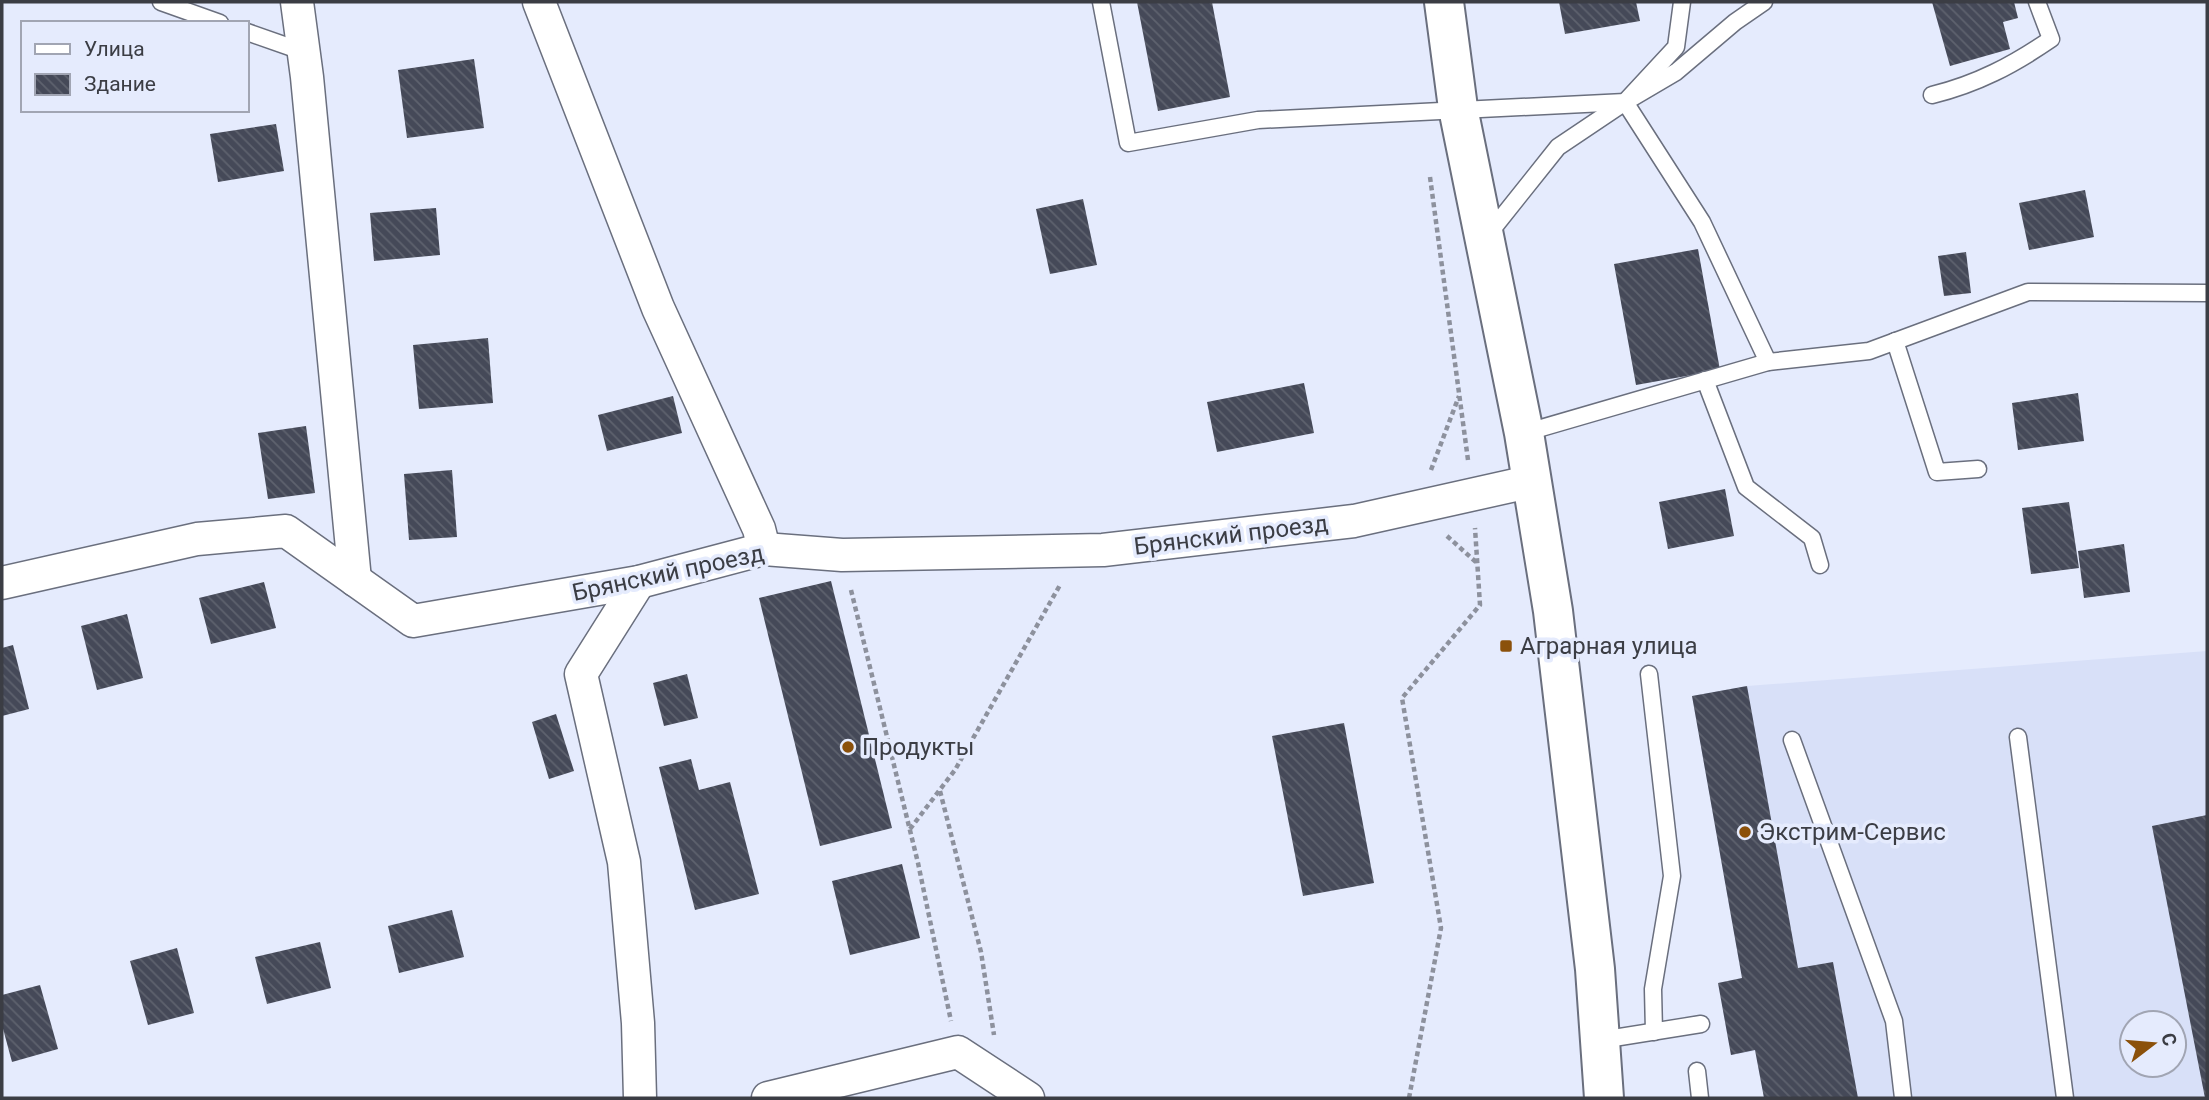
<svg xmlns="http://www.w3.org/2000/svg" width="2209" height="1100" viewBox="0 0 2209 1100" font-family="Roboto,sans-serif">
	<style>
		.built { fill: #d8e0f8; fill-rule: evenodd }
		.building { fill: url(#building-back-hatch) }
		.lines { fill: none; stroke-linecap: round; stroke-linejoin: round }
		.service-casing { stroke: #6a6f7e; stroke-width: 19 }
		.minor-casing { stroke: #6a6f7e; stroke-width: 35 }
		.tertiary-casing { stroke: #6a6f7e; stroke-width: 42 }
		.path { stroke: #8d919d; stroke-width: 4.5; stroke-dasharray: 5 3.5; stroke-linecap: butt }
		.service { stroke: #fff; stroke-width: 16 }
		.minor { stroke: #fff; stroke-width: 32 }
		.tertiary { stroke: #fff; stroke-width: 38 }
		.poi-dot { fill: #8b510b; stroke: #e5ebfd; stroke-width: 2.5 }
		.labels { text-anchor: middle; stroke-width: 7; stroke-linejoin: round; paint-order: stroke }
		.street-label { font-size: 24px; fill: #3b3d44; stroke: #e5ebfd }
		.poi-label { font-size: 24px; fill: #3b3d44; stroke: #e5ebfd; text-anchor: start }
	</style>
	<defs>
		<pattern id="building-back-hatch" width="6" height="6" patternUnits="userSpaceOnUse" patternTransform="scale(1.75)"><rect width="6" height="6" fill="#454958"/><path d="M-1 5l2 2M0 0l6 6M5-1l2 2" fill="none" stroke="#5e626e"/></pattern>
	</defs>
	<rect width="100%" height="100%" fill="#e5ebfd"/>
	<!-- built -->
	<path class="built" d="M2207,651V1098H1764L1755,1051L1731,1055L1718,983L1742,978L1692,696L1747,686ZM2132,1023H2174V1065H2132Z"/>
	<!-- building -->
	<g class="building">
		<polygon points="1137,2 1212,2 1230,97 1158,111"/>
		<polygon points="1559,2 1636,2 1640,21 1565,34"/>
		<polygon points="1932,2 2014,2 2018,18 2003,22 2010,49 1950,66"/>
		<polygon points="474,59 484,128 407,138 398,70"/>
		<polygon points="276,124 284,171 218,182 210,134"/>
		<polygon points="2085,190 2094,237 2029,250 2019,203"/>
		<polygon points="1083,199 1097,265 1050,274 1036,209"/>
		<polygon points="436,208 440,255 374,261 370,213"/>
		<polygon points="1698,249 1720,370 1636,385 1614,264"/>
		<polygon points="1966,252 1971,293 1944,296 1938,256"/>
		<polygon points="488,338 493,403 419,409 413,345"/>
		<polygon points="1304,383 1314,433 1217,452 1207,402"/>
		<polygon points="2078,393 2084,441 2018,450 2012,403"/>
		<polygon points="673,396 682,433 607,451 598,415"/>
		<polygon points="306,426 315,493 268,499 258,433"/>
		<polygon points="452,470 457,537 409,540 404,474"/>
		<polygon points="1725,489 1734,536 1668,549 1659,502"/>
		<polygon points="2069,502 2079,568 2031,574 2022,508"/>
		<polygon points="2124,544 2130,592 2084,598 2078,551"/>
		<polygon points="831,581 892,828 820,846 759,598"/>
		<polygon points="264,582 276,628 211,644 199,598"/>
		<polygon points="127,614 143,678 97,690 81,626"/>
		<polygon points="13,645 29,709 2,716 2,648"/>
		<polygon points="687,674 698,718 664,726 653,683"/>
		<polygon points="1747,686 1798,968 1833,962 1858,1098 1764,1098 1755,1050 1731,1055 1718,983 1742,978 1692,696"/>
		<polygon points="556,714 574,771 549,779 532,722"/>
		<polygon points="1344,723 1374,883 1303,896 1272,736"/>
		<polygon points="691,759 699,790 730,782 759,894 695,910 659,767"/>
		<polygon points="2207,815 2207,1098 2205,1098 2152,826"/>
		<polygon points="902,864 920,938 850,955 832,881"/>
		<polygon points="452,910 464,957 399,973 388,926"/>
		<polygon points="320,942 331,988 267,1004 255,957"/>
		<polygon points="177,948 194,1013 148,1025 130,961"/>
		<polygon points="40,985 58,1049 12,1062 2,1025 2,995"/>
	</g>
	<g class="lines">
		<defs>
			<g id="service">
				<polyline points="161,2 220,23"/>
				<polyline points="1101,2 1128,143 1258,120 1625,102 1676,72 1735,22 1764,2"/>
				<polyline points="247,32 304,52"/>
				<path d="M1932,95C1977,84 2013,65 2051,39L2037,2"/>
				<polyline points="1625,102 1702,222 1768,362"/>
				<polyline points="1487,236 1558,147 1625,102 1676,47 1682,2"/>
				<polyline points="1895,341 1937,472 1978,469"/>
				<polyline points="1705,380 1746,487 1812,538 1820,565"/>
				<polyline points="1524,433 1768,362 1869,351 2028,292 2207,293"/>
				<polyline points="1649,674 1672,876 1653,989 1654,1032"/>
				<polyline points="2018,737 2065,1098"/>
				<polyline points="1792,740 1894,1021 1903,1098"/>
				<polyline points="1601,1040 1701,1024"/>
				<polyline points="1697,1071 1700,1098"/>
			</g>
			<g id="minor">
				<polyline points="297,2 307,77 355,580"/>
				<polyline points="539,2 658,308 759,529 764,549"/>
				<polyline points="639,582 581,674 624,862 638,1023 640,1098"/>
				<polyline points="2,583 197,539 286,531 413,621 639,582 764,549 842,555 1103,550 1354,521 1533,481"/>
				<polyline points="768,1098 958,1052 1028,1098"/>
			</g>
			<polyline id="tertiary" points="1444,2 1458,108 1524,433 1553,611 1595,969 1604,1098"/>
		</defs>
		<!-- service casing -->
		<use href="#service" class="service-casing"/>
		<!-- minor casing -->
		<use href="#minor" class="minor-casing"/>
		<!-- tertiary casing -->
		<use href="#tertiary" class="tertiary-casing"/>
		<!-- path -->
		<g class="path">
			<polyline points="1430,177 1468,460"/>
			<polyline points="1431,470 1459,396"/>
			<polyline points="1447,536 1477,563"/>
			<polyline points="851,590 918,863 951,1021"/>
			<polyline points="940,791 981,952 994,1035"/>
			<polyline points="910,829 955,770 1060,585"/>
			<polyline points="1409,1098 1441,928 1402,698 1480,605 1475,528"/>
		</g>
		<!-- service -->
		<use href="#service" class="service"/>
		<!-- minor -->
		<use href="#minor" class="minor"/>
		<!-- tertiary -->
		<use href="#tertiary" class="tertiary"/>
	</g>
	<!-- markers -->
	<g class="poi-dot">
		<rect x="1499" y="639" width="14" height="14" rx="3.5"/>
		<circle cx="848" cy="747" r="7"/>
		<circle cx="1745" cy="832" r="7"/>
	</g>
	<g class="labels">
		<!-- street labels -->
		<g class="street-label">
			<text transform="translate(1231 535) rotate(-7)" y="8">Брянский проезд</text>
			<text transform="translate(668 573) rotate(-12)" y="8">Брянский проезд</text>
		</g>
		<!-- poi labels -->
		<g class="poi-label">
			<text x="1520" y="654">Аграрная улица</text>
			<text x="862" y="755">Продукты</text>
			<text x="1759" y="840">Экстрим-Сервис</text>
		</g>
	</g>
	<!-- border -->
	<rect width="2209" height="1100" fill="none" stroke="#3b3d44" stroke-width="7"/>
	<!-- legend -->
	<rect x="21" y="21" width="228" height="91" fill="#e5ebfd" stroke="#a1a5b3" stroke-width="2"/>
	<rect x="35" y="44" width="35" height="10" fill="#ffffff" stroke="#a1a5b3" stroke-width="2"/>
	<text x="84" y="56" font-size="21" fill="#3b3d44">Улица</text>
	<rect x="35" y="74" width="35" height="21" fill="url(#building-back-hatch)" stroke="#a1a5b3" stroke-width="2"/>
	<text x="84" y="91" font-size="21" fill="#3b3d44">Здание</text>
	<!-- north arrow -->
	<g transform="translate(2153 1044) rotate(74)"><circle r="33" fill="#e5ebfd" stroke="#a1a5b3" stroke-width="2"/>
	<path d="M0-5L12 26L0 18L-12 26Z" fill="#8b510b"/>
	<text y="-10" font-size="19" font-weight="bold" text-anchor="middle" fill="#3b3d44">С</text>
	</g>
</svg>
